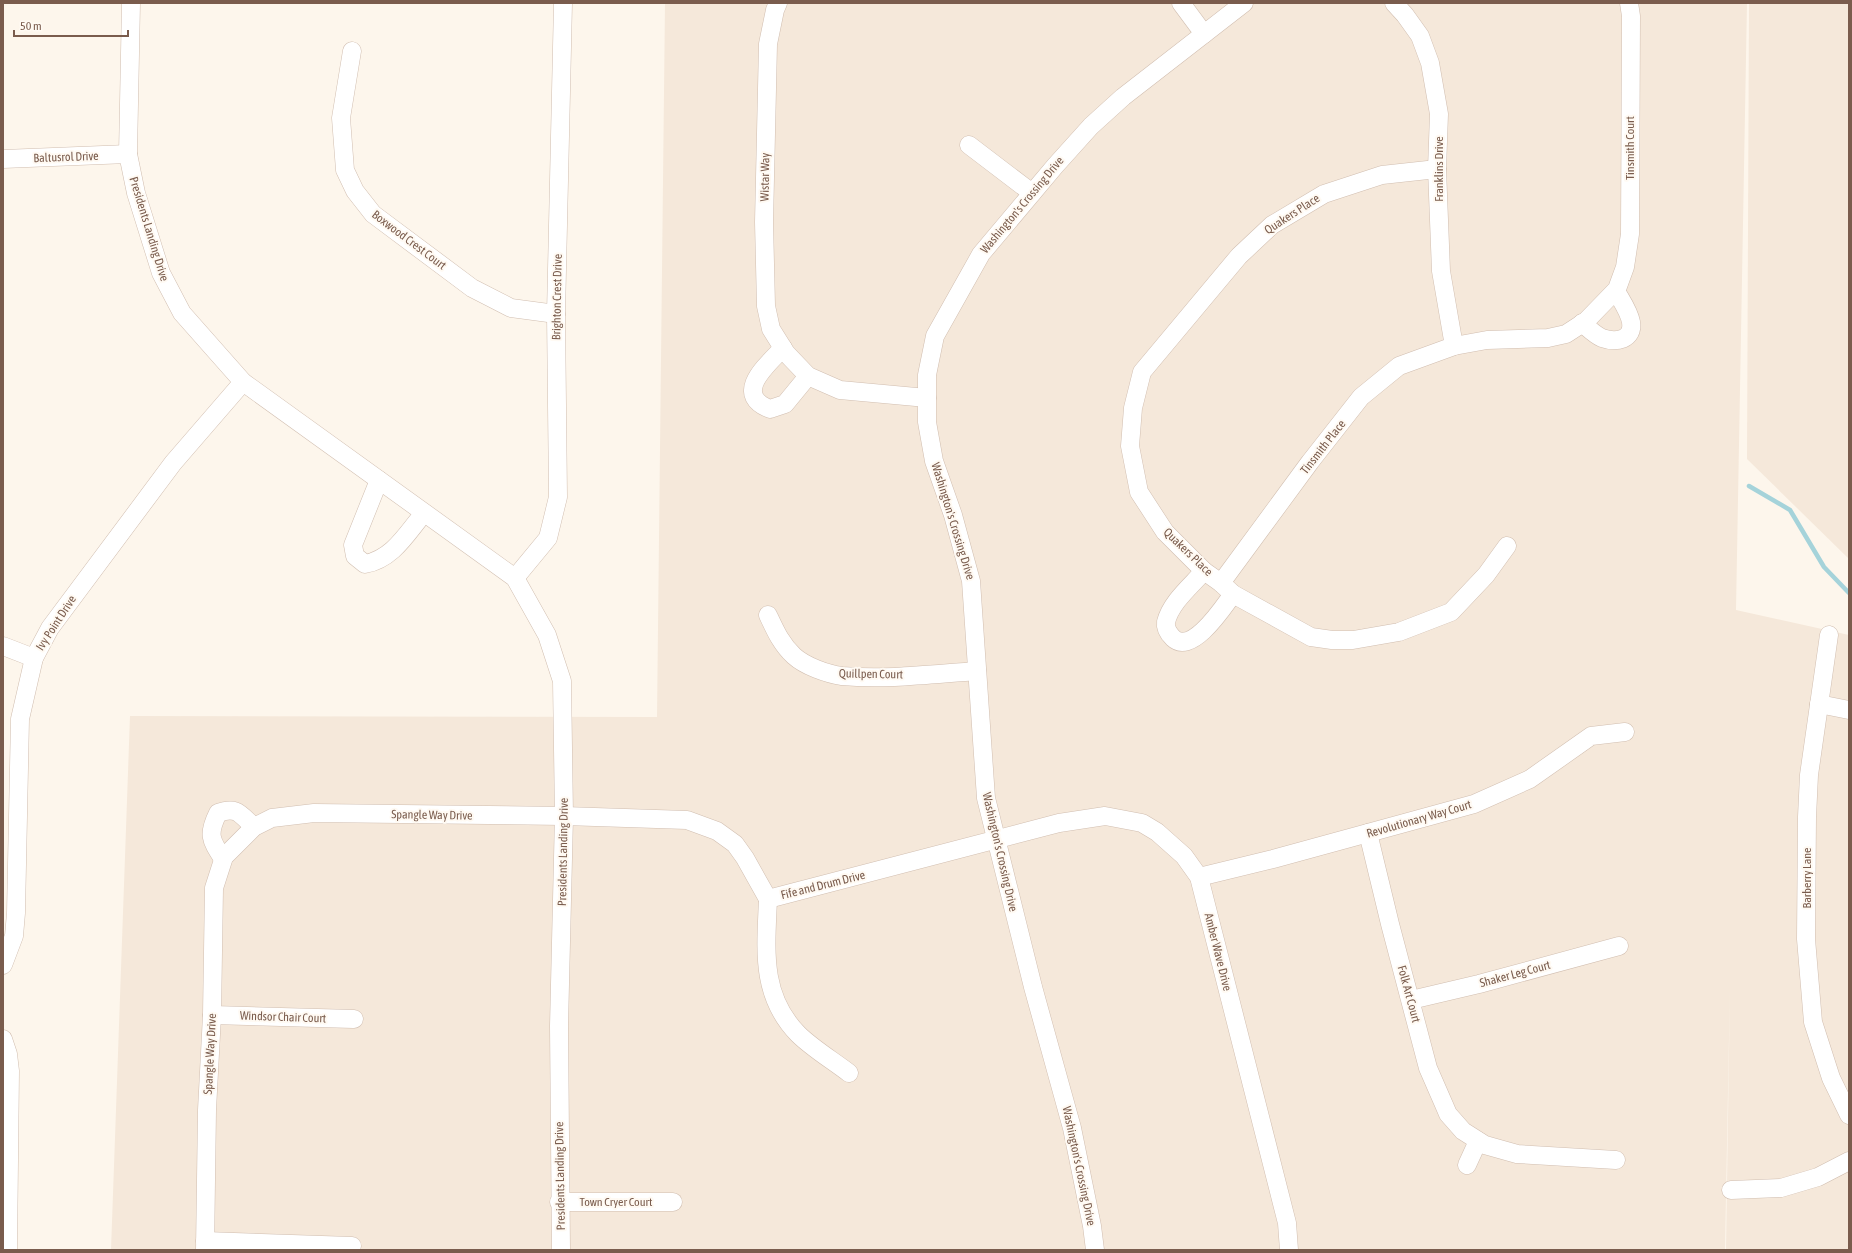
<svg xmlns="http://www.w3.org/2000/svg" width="1852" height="1253" viewBox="0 0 1852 1253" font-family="'Asap Condensed',sans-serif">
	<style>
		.residential { fill: #f5e8da }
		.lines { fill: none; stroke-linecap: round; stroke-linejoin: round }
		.stream { stroke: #a5d3da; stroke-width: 4.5 }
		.minor-casing { stroke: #d1beb0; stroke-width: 19 }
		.minor { stroke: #fff; stroke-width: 18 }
		.labels { text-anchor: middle; stroke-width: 4; stroke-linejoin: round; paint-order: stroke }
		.street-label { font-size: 12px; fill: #7a5c4d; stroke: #fffaf3 }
	</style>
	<rect width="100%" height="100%" fill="#fdf6ec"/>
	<!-- residential -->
	<g class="residential">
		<polygon points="665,3 1747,3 1736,610 1849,635 1849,1250 1726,1250 1730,986 1725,1250 111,1250 130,716 657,717"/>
		<polygon points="1749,3 1849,3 1849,559 1747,459"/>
	</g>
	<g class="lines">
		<!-- stream -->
		<polyline class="stream" points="1749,486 1790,510 1824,567 1849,593"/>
		<defs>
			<g id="minor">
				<polyline points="131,3 128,154 136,193 161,273 182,313 243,382 515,578 547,635 562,681 564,816 559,1026 561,1250"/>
				<polyline points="778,3 775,10 768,44 764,222 766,306 771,329 786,353 808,376 840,390 927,398"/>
				<polyline points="1181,3 1204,34"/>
				<polyline points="1394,3 1405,15 1420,36 1430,63 1439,114 1437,169 1441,271 1454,346"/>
				<polyline points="352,51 341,118 345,170 355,191 373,214 472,288 511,308 556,314"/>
				<polyline points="969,145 1032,193"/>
				<polyline points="3,159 128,154"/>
				<polyline points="1437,169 1382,175 1324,194 1272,225 1239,256 1142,372 1133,408 1130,446 1139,492 1165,532 1204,571 1221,583 1233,594 1311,637 1332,640 1353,640 1399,632 1451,612 1486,575 1507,546"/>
				<path d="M1582,323C1588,328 1595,335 1602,338C1616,343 1634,340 1631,322C1629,311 1621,300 1616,291"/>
				<path d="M783,348C767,365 732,394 770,409L785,404L808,376"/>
				<path d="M379,480L353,545L355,556L365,564C393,559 407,533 424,513"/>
				<path d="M1204,571C1191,586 1171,602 1166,622C1165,629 1169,634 1173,638C1192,656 1224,606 1233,594"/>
				<polyline points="515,578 548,538 558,497 556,314 563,3"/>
				<polyline points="1221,583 1310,462 1361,397 1399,366 1454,346 1487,340 1548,338 1566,334 1586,321 1617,289 1625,267 1630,234 1631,16 1629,3"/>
				<path d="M768,615C775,630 781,644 794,656C805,666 827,674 842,676C886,680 933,674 977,671"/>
				<polyline points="1829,635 1809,775 1807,817 1806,939 1813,1022 1831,1078 1849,1115"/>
				<polyline points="3,646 34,658"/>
				<polyline points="1819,704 1849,710"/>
				<polyline points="1368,833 1390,924 1428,1068 1445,1107 1448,1114 1463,1131 1485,1145 1517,1154 1616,1160"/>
				<path d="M223,859C211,840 207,835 218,813C237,806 240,814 254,827"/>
				<polyline points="1199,877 1273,859 1474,804 1530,779 1591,736 1625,732"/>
				<path d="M768,899C766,949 760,995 798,1034C812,1048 832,1060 849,1073"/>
				<polyline points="3,965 14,936 16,913 20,719 34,658 50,628 173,463 243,382"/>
				<polyline points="1411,1000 1479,984 1619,946"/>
				<polyline points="212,1015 354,1019"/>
				<polyline points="3,1039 8,1054 10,1071 8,1250"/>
				<polyline points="1467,1165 1478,1141"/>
				<polyline points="1731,1190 1781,1188 1818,1177 1849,1161"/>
				<polyline points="559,1202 673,1202"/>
				<polyline points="205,1241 352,1246"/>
				<polyline points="205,1250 207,1110 212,1015 214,888 224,857 254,827 272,818 314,813 564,816 687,820 717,831 735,844 745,858 768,899 1059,823 1105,816 1142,823 1157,832 1184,856 1199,877 1287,1223 1289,1250"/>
				<polyline points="1095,1250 1092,1226 1072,1128 1033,987 986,798 971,581 953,515 934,461 927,422 927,375 935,336 981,254 1055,166 1091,126 1123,97 1244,3"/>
			</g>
		</defs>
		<!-- minor casing -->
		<use href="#minor" class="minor-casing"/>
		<!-- minor -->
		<use href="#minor" class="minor"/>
	</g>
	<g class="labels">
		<!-- street labels -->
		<g class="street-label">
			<text transform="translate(1630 148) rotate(-90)" y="4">Tinsmith Court</text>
			<text transform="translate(66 157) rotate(-2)" y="4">Baltusrol Drive</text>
			<text transform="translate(1439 169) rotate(-90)" y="4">Franklins Drive</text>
			<text transform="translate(765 177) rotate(-89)" y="4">Wistar Way</text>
			<text transform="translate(1022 205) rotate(-50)" y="4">Washington's Crossing Drive</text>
			<text transform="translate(1292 214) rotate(-33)" y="4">Quakers Place</text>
			<text transform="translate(149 229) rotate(73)" y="4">Presidents Landing Drive</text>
			<text transform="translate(409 240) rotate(37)" y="4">Boxwood Crest Court</text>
			<text transform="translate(557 297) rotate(-89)" y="4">Brighton Crest Drive</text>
			<text transform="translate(1323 447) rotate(-52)" y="4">Tinsmith Place</text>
			<text transform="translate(953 521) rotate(73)" y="4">Washington's Crossing Drive</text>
			<text transform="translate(1188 552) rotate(44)" y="4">Quakers Place</text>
			<text transform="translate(56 623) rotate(-57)" y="4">Ivy Point Drive</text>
			<text transform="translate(871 674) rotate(1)" y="4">Quillpen Court</text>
			<text transform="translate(432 815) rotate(1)" y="4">Spangle Way Drive</text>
			<text transform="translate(1419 819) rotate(-16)" y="4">Revolutionary Way Court</text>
			<text transform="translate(563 852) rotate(-89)" y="4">Presidents Landing Drive</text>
			<text transform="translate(1000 852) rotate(77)" y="4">Washington's Crossing Drive</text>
			<text transform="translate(1807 878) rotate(-90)" y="4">Barberry Lane</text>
			<text transform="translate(823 885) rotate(-14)" y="4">Fife and Drum Drive</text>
			<text transform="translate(1218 952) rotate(76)" y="4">Amber Wave Drive</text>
			<text transform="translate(1515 974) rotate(-15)" y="4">Shaker Leg Court</text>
			<text transform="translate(1409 994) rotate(75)" y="4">Folk Art Court</text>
			<text transform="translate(283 1017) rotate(2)" y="4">Windsor Chair Court</text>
			<text transform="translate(210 1054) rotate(-87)" y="4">Spangle Way Drive</text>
			<text transform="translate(1079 1166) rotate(78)" y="4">Washington's Crossing Drive</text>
			<text transform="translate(560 1176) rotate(-91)" y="4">Presidents Landing Drive</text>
			<text x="616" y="1206">Town Cryer Court</text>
		</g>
	</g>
	<!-- border -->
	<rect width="1852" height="1253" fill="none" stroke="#7a5c4d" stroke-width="8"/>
	<!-- scale -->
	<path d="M14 30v6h114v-6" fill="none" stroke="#7a5c4d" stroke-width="2"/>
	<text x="20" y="30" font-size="12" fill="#7a5c4d" stroke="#fffaf3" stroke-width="3" paint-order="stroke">50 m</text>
</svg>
